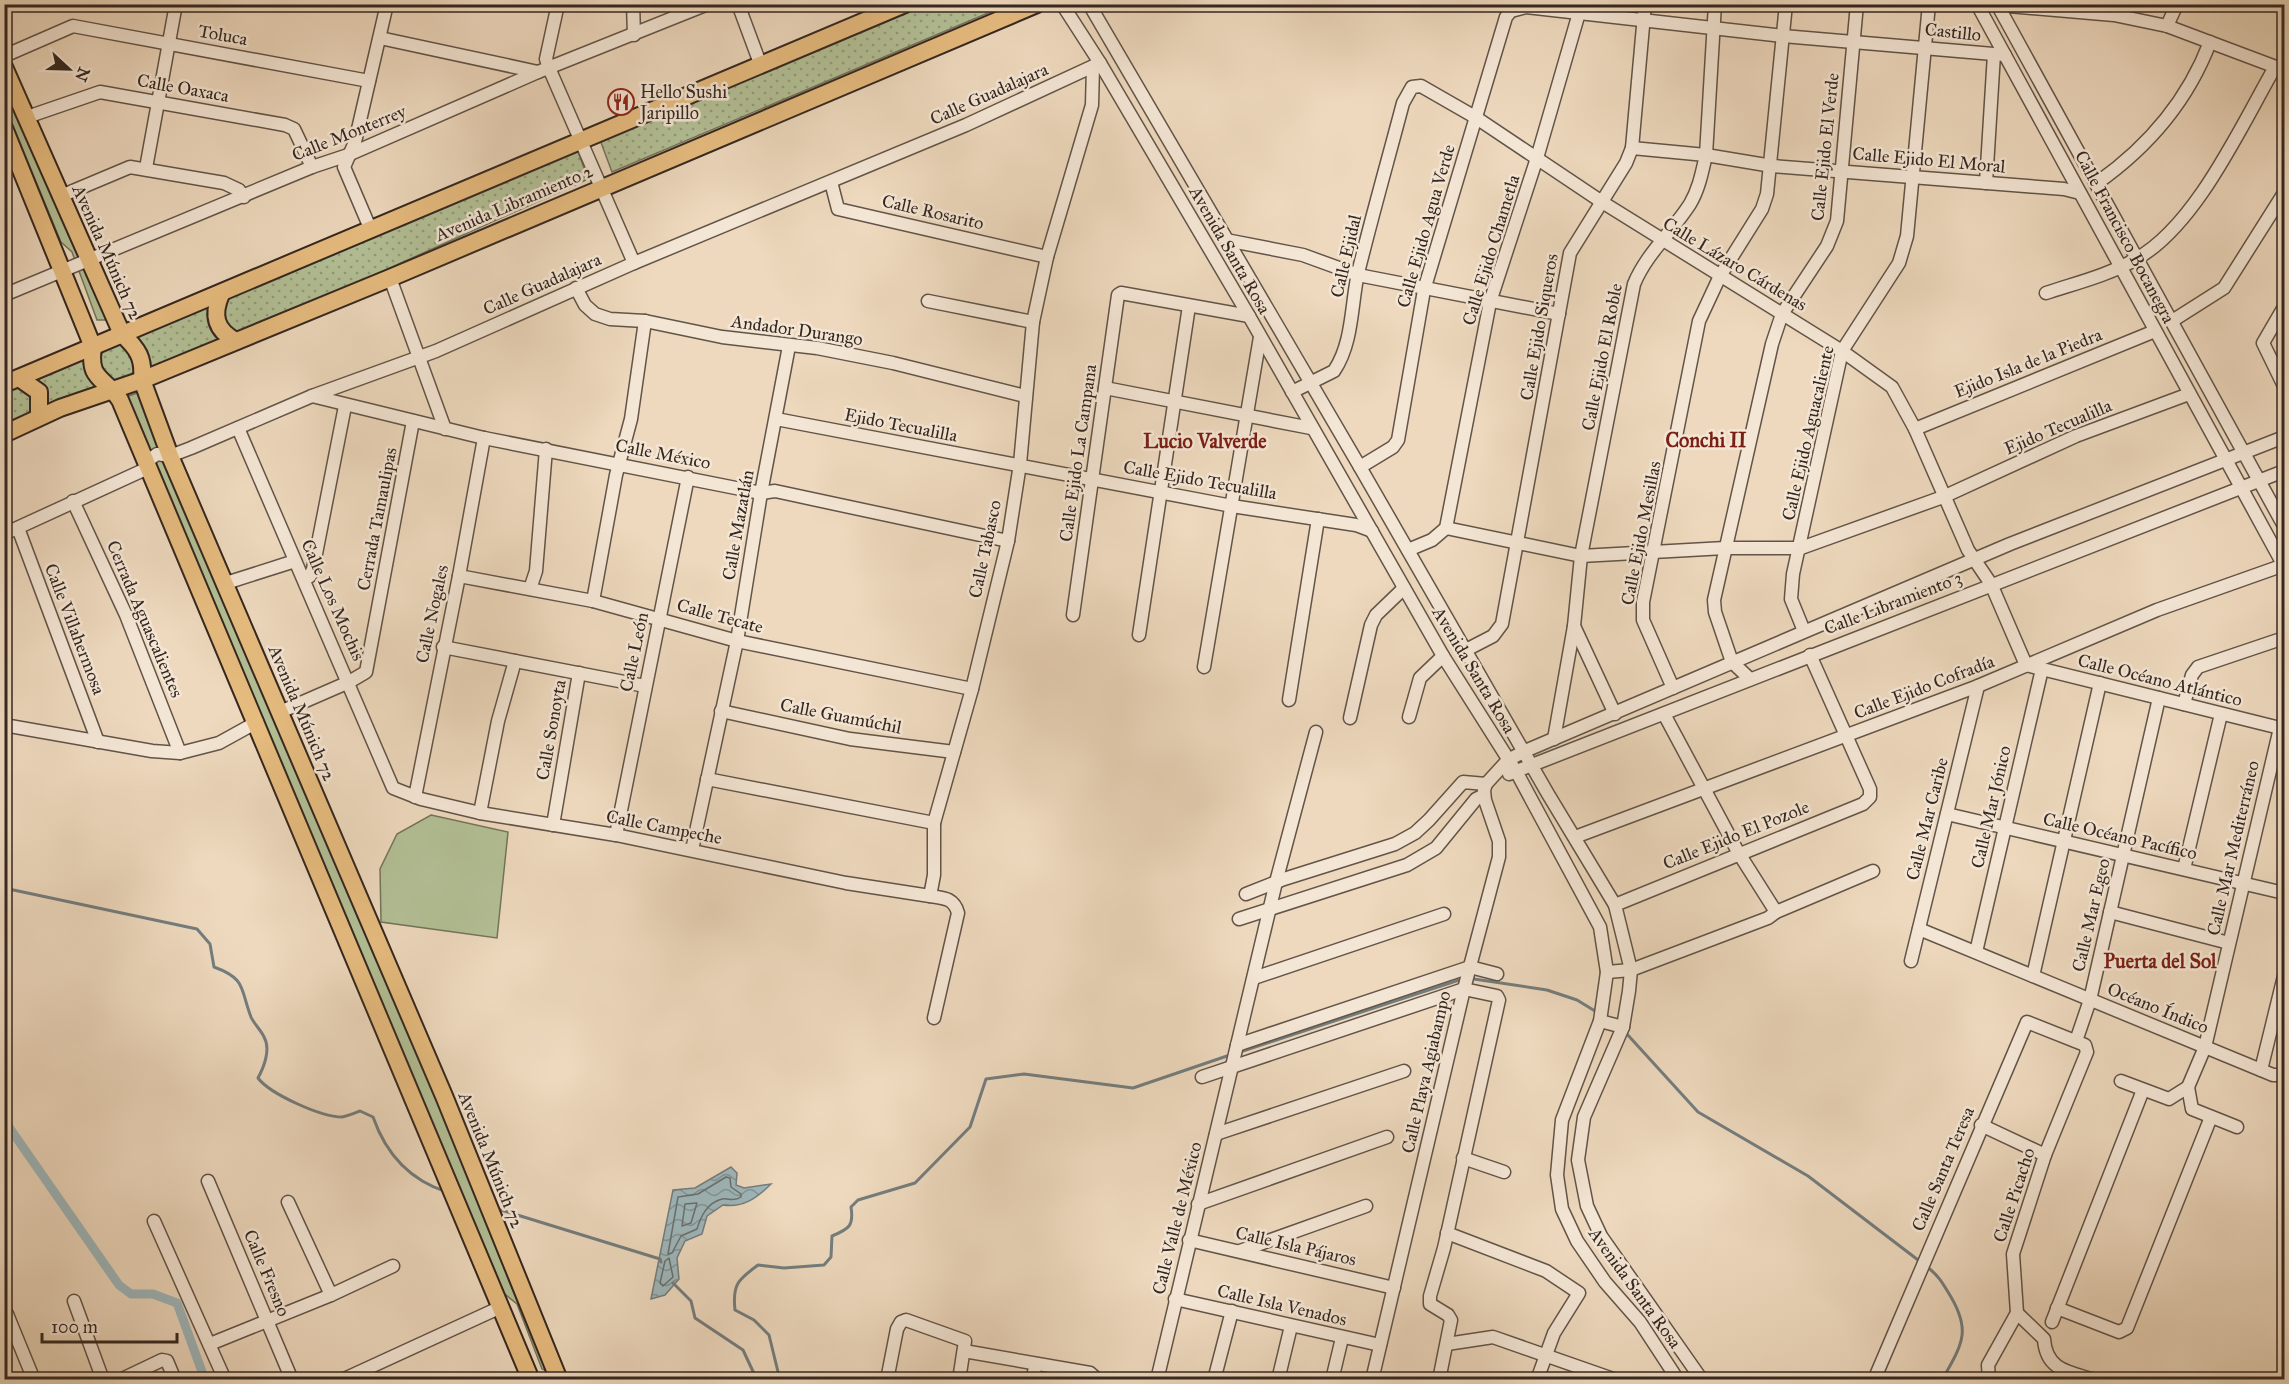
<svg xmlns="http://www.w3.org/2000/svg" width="2289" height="1384" viewBox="0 0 2289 1384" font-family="'IM FELL Great Primer',serif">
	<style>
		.grass { fill: #b3c096; stroke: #74745b; stroke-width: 1.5 }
		.park { fill: url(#park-dots); stroke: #74745b; stroke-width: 1.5 }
		.water { fill: url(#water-waves); stroke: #747d7e; stroke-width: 1.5 }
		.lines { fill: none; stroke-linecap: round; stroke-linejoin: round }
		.shore { stroke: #696f6e; stroke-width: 1.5 }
		.stream { stroke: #747d7e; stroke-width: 3 }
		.canal { stroke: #9eb7bc; stroke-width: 9 }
		.minor-casing { stroke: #625448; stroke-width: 15 }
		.major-casing { stroke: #342720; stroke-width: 20 }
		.minor { stroke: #f4e6d5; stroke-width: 12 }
		.major { stroke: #e7bc7f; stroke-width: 16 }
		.labels { text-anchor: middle; stroke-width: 5; stroke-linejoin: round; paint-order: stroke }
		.street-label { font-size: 18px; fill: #342720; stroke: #f4e6d5 }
		.poi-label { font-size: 18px; fill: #342720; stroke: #f4e6d5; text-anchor: start }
		.neighbourhood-label { font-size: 20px; font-weight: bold; fill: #7a1f14; stroke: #f4e6d5 }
	</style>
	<defs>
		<pattern id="park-dots" width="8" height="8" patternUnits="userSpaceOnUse" patternTransform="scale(1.5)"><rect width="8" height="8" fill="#b3c096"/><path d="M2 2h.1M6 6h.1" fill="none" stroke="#929c7a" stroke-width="1.8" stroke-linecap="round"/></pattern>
		<pattern id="water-waves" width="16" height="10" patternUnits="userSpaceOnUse" patternTransform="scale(1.5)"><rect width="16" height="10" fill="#9eb7bc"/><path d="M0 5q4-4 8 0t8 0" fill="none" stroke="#829598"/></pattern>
	</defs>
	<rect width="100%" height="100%" fill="#eed9be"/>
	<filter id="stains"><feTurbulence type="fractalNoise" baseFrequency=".00333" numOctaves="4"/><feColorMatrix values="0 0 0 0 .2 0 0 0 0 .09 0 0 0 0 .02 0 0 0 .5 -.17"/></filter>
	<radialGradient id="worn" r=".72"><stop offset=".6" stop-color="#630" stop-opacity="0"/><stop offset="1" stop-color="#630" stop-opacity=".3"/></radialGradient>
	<!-- grass -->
	<g class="grass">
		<polygon points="4,69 107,318 105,320 97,320 72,252 61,242 5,107"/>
		<polygon points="137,393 143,396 550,1366 549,1372 542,1369 517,1304 501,1291 126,397"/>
		<polygon points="431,815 508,832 497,938 381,922 380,869 397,834"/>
	</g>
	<!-- park -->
	<g class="park">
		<polygon points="917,5 1007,5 612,172 600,140 697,96"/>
		<polygon points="576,146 588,179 245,333 233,332 223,320 224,304 232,293"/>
		<polygon points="209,305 221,339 148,370 137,334"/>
		<circle cx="118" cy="362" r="18"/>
		<polygon points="86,355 97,389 48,408 48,392 33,374"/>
		<polygon points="5,386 28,388 37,410 5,428"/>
	</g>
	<!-- water -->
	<path class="water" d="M731,1167L737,1173L736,1185L744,1188L771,1184C757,1198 743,1208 723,1205L707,1216L702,1234L685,1241L677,1258L679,1279L665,1295L651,1299L673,1190L695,1188Z"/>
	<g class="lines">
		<!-- shore -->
		<g class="shore">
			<path d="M726,1177L730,1178L731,1187L741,1194V1197C734,1202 729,1198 722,1199C707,1203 701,1216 697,1229L681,1236L672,1253L668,1254L678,1197L698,1194Z"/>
			<polygon points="697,1203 691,1223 682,1226 685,1204"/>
			<polygon points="669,1258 673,1277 663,1286 660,1283 665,1261"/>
		</g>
		<!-- stream -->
		<g class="stream">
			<path d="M4,888L197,929L210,944L214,967C247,979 240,989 251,1017C254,1024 261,1030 264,1037C271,1049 264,1067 258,1078C270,1094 321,1117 342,1117C348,1116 355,1113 360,1111L373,1117C386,1154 409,1180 447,1192"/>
			<polyline points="1474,979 1547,990 1577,1000 1595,1011"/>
			<polyline points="1626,1033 1698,1112 1808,1176 1922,1263"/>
			<polyline points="1243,1051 1459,980"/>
			<polyline points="501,1210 660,1259 661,1262"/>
			<path d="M1927,1267C1937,1274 1942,1282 1948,1292C1972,1330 1963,1343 1942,1380"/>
			<polyline points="673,1283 691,1301 695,1318 743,1350 757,1380"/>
			<path d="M780,1380L769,1335L754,1320L735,1310C732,1284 739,1279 758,1265L784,1268L824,1265L831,1257L832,1236C849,1229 854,1226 851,1207L858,1200L915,1183L970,1127L986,1079L1024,1074L1133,1088L1227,1056"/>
		</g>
		<!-- canal -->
		<polyline class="canal" points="4,1120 119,1285 131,1294 153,1294 177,1303 205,1380"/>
		<defs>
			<g id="minor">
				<polyline points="558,4 546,59 549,68 634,263"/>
				<polyline points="633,4 634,35"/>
				<polyline points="738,4 761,66"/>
				<polyline points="1062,4 1100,63 1249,316 1443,656 1517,773 1600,927 1607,972 1600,1021 1562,1120 1557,1175 1562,1209 1577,1241 1605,1282 1640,1322 1678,1380"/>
				<polyline points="1089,4 1360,467 1548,794 1615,905 1631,970 1629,991 1623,1027 1584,1117 1578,1160 1587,1206 1601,1236 1702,1380"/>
				<polyline points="1977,4 2284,566"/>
				<polyline points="1997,4 2284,526"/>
				<polyline points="1997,5 2114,15 2167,26 2284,70"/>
				<polyline points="2167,26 2177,4"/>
				<polyline points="380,38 538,72"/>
				<polyline points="4,56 73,26 369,81"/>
				<polyline points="27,117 100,92 285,125 294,129 312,167"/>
				<polyline points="1632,148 1706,155 1772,166 2064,189 2080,193"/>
				<polyline points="146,168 176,4"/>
				<polyline points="831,182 838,209 1047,257"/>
				<polyline points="1986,183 1994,54"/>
				<path d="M2097,183C2148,147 2188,100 2210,42"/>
				<polyline points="61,196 130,167 224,183 239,190 244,197"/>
				<polyline points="370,228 344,167 355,142 387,4"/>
				<polyline points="1226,240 1303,255 1358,275 1559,314"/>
				<polyline points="390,278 445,429"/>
				<polyline points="576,288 585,305 595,314 610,319 645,321 722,337 817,348 893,363 1025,396"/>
				<path d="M2046,293C2076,283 2109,275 2136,259C2196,226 2241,126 2275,67"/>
				<polyline points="4,295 312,167 348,155 538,72 708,4"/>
				<polyline points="928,301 1033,322"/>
				<polyline points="2284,307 2263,343 2284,386"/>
				<polyline points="2172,321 2224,288 2284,193"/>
				<polyline points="1105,388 1311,428"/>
				<path d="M1292,392L1334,371C1353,343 1351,305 1358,273C1372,216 1388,160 1403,103L1412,87L1421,86L1475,117L1602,202L1842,351L1892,387L1915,429L1968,550L1991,584L2026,665L2284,729"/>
				<polyline points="312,396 484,438 761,493 775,491 1008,541"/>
				<polyline points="776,419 1232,506 1356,525 1372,531"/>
				<polyline points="238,428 393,788 421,799 480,813 616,835 846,883 930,896"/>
				<polyline points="1915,429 2155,331"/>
				<polyline points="1360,467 1393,447 1398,440 1424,290 1506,17 1511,11 1526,7 1783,36 2005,55"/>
				<polyline points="73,501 126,615 180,753"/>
				<polyline points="18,528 98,742"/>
				<polyline points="1446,528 1581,556 1725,548 1801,548 1943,497 2076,436 2189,394"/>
				<polyline points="4,534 148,468 149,460 157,454 170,456 191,448 312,396 436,351 634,263 966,125 1100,63"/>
				<polyline points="1408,550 1432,540 1446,528 1490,302 1537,158 1579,13 1579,4"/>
				<polyline points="459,576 593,601 737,641 972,689"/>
				<polyline points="304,580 310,576 313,569 345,406"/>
				<polyline points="226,583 295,561"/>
				<polyline points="530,589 536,571 546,449"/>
				<polyline points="593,601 616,475 631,419 645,321"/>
				<polyline points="1073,615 1118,295 1121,293 1249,316"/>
				<polyline points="1574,626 1615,714"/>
				<polyline points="1804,631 1791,599 1793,574 1842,351 1899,263 1907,236 1929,4"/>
				<polyline points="1139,635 1189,306"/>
				<polyline points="443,647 645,686"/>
				<polyline points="1466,650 1493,636 1502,624 1570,253 1626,163 1632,148 1645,4"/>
				<polyline points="1204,667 1260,337"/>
				<polyline points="1750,679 1732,662 1715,612 1714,600 1772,344 1782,314 1827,246 1837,221 1857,4"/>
				<polyline points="1673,688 1643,620 1643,602 1699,321 1720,276 1762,209 1767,194 1786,4"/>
				<polyline points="1289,700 1318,519"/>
				<polyline points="2184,704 2192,675 2198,667 2284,638"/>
				<polyline points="721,711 850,739 954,752"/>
				<polyline points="280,712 349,682 366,672 413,421"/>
				<polyline points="1664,714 1738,852 1776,912"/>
				<polyline points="1409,717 1420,678 1443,656"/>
				<polyline points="1350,718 1371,625 1376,615 1404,588"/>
				<polyline points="4,725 152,751 180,753 219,743 257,722"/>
				<path d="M1554,739L1574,626L1581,556L1634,284C1647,253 1672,232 1690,204C1699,189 1702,172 1706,155L1715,4"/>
				<polyline points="1509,774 2284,471"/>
				<polyline points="707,779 934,823"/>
				<polyline points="415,797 459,576 484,438"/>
				<polyline points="480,813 498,721 515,661"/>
				<polyline points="1947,814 2284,893"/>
				<polyline points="553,825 579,673"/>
				<polyline points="616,835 688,477"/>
				<polyline points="1575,837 1978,686 2157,610 2284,565"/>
				<polyline points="692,850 737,641 761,493 789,346"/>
				<polyline points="2184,869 2221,714"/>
				<polyline points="1246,894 1284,879 1395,844 1415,833 1429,820 1463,782 1486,784"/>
				<polyline points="1615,905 1863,804 1870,797 1870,789 1810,655"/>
				<polyline points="2110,912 2229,943"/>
				<polyline points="1239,919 1407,865 1436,848 1476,799 1484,795"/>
				<polyline points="1919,929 2273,1075 2284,1075"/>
				<polyline points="1976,952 2042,669"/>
				<polyline points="1911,961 1978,686"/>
				<polyline points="1607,972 1631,970 1768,918 1776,912 1873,871"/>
				<polyline points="2033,976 2100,683"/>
				<polyline points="1254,978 1444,914"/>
				<path d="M934,1018L958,913C954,898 944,898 930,896L934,875V823L972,689L1008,541L1020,464L1033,322L1047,257L1092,105L1093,67"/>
				<polyline points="1600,1021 1623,1027"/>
				<polyline points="2076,1041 2090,1000 2159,698"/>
				<polyline points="1237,1045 1470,967 1497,974"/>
				<polyline points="2261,1070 2284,976"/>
				<polyline points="1202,1077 1464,989 1497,996 1499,1000 1444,1248 1430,1296 1430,1304 1448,1315 1451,1320 1439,1380"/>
				<polyline points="2121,1081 2169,1099 2188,1087 2205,1047 2280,728"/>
				<polyline points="2188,1087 2192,1109 2237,1127"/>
				<polyline points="1981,1125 2045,1155"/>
				<polyline points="1216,1134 1404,1071"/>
				<polyline points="1463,1158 1504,1172"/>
				<polyline points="208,1181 292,1380"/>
				<polyline points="288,1202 331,1295"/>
				<polyline points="1198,1204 1387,1137"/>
				<polyline points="154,1221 225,1380"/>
				<polyline points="1447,1233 1546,1271 1579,1293 1554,1333 1537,1380"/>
				<polyline points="1189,1240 1394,1288"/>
				<polyline points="1240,1251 1366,1206"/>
				<polyline points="1175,1299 1380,1345"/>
				<polyline points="74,1301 103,1380"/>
				<polyline points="2057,1308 2119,1332 2127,1328 2211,1117"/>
				<path d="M2017,1313L2044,1339C2046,1370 2068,1372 2095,1380"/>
				<polyline points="7,1314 34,1380"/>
				<polyline points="2052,1322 2143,1090"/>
				<polyline points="210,1344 331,1295 393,1266"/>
				<polyline points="1447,1344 1493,1337 1616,1380"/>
				<polyline points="964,1351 1090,1373 1098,1380"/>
				<polyline points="120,1380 162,1360 167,1361 175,1380"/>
				<polyline points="342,1380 501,1307"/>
				<polyline points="887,1380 897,1329 901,1322 906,1320 965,1341 959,1380"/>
				<polyline points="1032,1380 1036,1364"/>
				<polyline points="1157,1380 1276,882 1316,732"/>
				<polyline points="1214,1380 1232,1311"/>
				<polyline points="1278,1380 1291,1326"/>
				<polyline points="1332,1380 1342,1338"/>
				<polyline points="1372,1380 1464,989 1499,857 1499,841 1485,800 1484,790 1486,784 1508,760 1525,751 2010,544 2284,437"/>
				<polyline points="1874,1380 2027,1022 2085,1045 2087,1052 2045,1155 2013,1254 2017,1313 1988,1365 1989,1380"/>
			</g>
			<g id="major">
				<path d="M4,67L122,334C138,349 144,358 142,380L170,456L444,1096L559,1380"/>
				<path d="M4,128L93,347C88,381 104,376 120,400L531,1380"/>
				<path d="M221,294C212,315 215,330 236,341"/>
				<polyline points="19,378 39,392 39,417"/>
				<polyline points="4,384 905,4"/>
				<polyline points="4,434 60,408 142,380 390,278 1037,4"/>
			</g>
		</defs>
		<!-- minor casing -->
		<use href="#minor" class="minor-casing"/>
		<!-- major casing -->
		<use href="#major" class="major-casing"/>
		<!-- minor -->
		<use href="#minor" class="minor"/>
		<!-- major -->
		<use href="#major" class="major"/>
	</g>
	<!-- icons -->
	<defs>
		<symbol id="restaurant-ring" viewBox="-11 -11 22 22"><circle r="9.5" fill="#f4e6d5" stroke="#8f2418" stroke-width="1.5"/><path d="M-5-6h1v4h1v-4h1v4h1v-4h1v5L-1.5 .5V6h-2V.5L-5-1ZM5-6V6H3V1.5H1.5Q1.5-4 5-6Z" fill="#8f2418"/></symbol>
	</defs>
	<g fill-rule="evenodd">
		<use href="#restaurant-ring" x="606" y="87" width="30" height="30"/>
	</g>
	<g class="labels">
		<!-- street labels -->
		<g class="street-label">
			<text transform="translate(1953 32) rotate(6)" y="6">Castillo</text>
			<text transform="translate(223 35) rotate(10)" y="6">Toluca</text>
			<text transform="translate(183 88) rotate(10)" y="6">Calle Oaxaca</text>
			<text transform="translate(989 94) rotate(-24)" y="6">Calle Guadalajara</text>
			<text transform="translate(349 133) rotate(-22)" y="6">Calle Monterrey</text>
			<text transform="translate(1825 147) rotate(-84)" y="6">Calle Ejido El Verde</text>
			<text transform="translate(1929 160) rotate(5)" y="6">Calle Ejido El Moral</text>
			<text transform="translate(514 203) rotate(-23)" y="6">Avenida Libramiento 2</text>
			<text transform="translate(933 212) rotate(13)" y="6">Calle Rosarito</text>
			<text transform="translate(1426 226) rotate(-74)" y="6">Calle Ejido Agua Verde</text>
			<text transform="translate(2125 237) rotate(62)" y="6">Calle Francisco Bocanegra</text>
			<text transform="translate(1230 250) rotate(60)" y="6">Avenida Santa Rosa</text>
			<text transform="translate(1491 250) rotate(-73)" y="6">Calle Ejido Chametla</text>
			<text transform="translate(107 252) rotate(66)" y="6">Avenida Múnich 72</text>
			<text transform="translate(1346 256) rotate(-77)" y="6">Calle Ejidal</text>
			<text transform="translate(1735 264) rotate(31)" y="6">Calle Lázaro Cárdenas</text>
			<text transform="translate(542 284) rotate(-24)" y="6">Calle Guadalajara</text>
			<text transform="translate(1539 327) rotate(-80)" y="6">Calle Ejido Siqueros</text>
			<text transform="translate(797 330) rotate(8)" y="6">Andador Durango</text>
			<text transform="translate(1602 357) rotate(-79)" y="6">Calle Ejido El Roble</text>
			<text transform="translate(2028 363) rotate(-22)" y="6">Ejido Isla de la Piedra</text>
			<text transform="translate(901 425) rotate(11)" y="6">Ejido Tecualilla</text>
			<text transform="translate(2058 427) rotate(-23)" y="6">Ejido Tecualilla</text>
			<text transform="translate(1808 433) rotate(-77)" y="6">Calle Ejido Aguacaliente</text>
			<text transform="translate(1078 453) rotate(-82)" y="6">Calle Ejido La Campana</text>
			<text transform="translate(663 454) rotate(11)" y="6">Calle México</text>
			<text transform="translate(1200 480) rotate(10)" y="6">Calle Ejido Tecualilla</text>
			<text transform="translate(377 519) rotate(-79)" y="6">Cerrada Tamaulipas</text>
			<text transform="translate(738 525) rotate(-80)" y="6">Calle Mazatlán</text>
			<text transform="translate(1641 533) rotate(-79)" y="6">Calle Ejido Mesillas</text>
			<text transform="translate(985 549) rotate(-78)" y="6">Calle Tabasco</text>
			<text transform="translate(333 600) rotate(66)" y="6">Calle Los Mochis</text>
			<text transform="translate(1893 603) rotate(-21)" y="6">Calle Libramiento 3</text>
			<text transform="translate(432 614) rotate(-78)" y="6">Calle Nogales</text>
			<text transform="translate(720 616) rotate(15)" y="6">Calle Tecate</text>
			<text transform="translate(145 619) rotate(67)" y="6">Cerrada Aguascalientes</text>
			<text transform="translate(75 629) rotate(69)" y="6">Calle Villahermosa</text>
			<text transform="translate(634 652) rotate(-78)" y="6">Calle León</text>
			<text transform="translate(1474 670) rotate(59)" y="6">Avenida Santa Rosa</text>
			<text transform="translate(2160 680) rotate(14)" y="6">Calle Océano Atlántico</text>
			<text transform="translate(1924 687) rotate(-21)" y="6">Calle Ejido Cofradía</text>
			<text transform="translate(302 713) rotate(67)" y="6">Avenida Múnich 72</text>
			<text transform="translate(841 716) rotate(11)" y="6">Calle Guamúchil</text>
			<text transform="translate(551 730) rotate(-80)" y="6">Calle Sonoyta</text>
			<text transform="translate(1991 807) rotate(-77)" y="6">Calle Mar Jónico</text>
			<text transform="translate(1927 819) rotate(-76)" y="6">Calle Mar Caribe</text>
			<text transform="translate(664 827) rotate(11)" y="6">Calle Campeche</text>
			<text transform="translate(1736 835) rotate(-22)" y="6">Calle Ejido El Pozole</text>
			<text transform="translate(2120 836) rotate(13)" y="6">Calle Océano Pacífico</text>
			<text transform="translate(2233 848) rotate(-77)" y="6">Calle Mar Mediterráneo</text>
			<text transform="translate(2091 915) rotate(-77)" y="6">Calle Mar Egeo</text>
			<text transform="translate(2158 1008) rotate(22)" y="6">Océano Índico</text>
			<text transform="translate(1426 1072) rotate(-77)" y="6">Calle Playa Agiabampo</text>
			<text transform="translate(491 1160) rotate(68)" y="6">Avenida Múnich 72</text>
			<text transform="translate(1943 1169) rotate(-67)" y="6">Calle Santa Teresa</text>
			<text transform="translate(2014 1195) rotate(-72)" y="6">Calle Picacho</text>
			<text transform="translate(1177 1218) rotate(-76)" y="6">Calle Valle de México</text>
			<text transform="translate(1296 1246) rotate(13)" y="6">Calle Isla Pájaros</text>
			<text transform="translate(267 1273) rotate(67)" y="6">Calle Fresno</text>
			<text transform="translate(1635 1288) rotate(54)" y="6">Avenida Santa Rosa</text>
			<text transform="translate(1282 1305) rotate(13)" y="6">Calle Isla Venados</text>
		</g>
		<!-- poi labels -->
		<g class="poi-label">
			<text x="640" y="98">Hello Sushi<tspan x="640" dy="21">Jaripillo</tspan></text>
		</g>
		<!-- neighbourhood labels -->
		<g class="neighbourhood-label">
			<text x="1706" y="447">Conchi II</text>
			<text x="1205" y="448">Lucio Valverde</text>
			<text x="2160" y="968">Puerta del Sol</text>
		</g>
	</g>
	<!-- margin -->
	<rect width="2289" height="1384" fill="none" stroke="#eed9be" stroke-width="24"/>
	<rect x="6" y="6" width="2277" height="1372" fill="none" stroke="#342720" stroke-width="3"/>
	<rect x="12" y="12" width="2265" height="1360" fill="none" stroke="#342720" stroke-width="1.5"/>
	<!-- north arrow -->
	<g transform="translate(69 69) rotate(112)" stroke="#f4e6d5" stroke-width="4.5" paint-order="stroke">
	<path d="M0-4.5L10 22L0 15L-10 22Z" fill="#342720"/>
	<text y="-9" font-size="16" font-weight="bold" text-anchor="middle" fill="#342720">N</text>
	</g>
	<!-- scale -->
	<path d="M42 1333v9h135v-9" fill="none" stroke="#342720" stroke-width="3"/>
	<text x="51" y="1333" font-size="18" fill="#342720" stroke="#f4e6d5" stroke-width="4.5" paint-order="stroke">100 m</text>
	<rect width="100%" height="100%" filter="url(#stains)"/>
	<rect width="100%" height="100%" fill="url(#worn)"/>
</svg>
